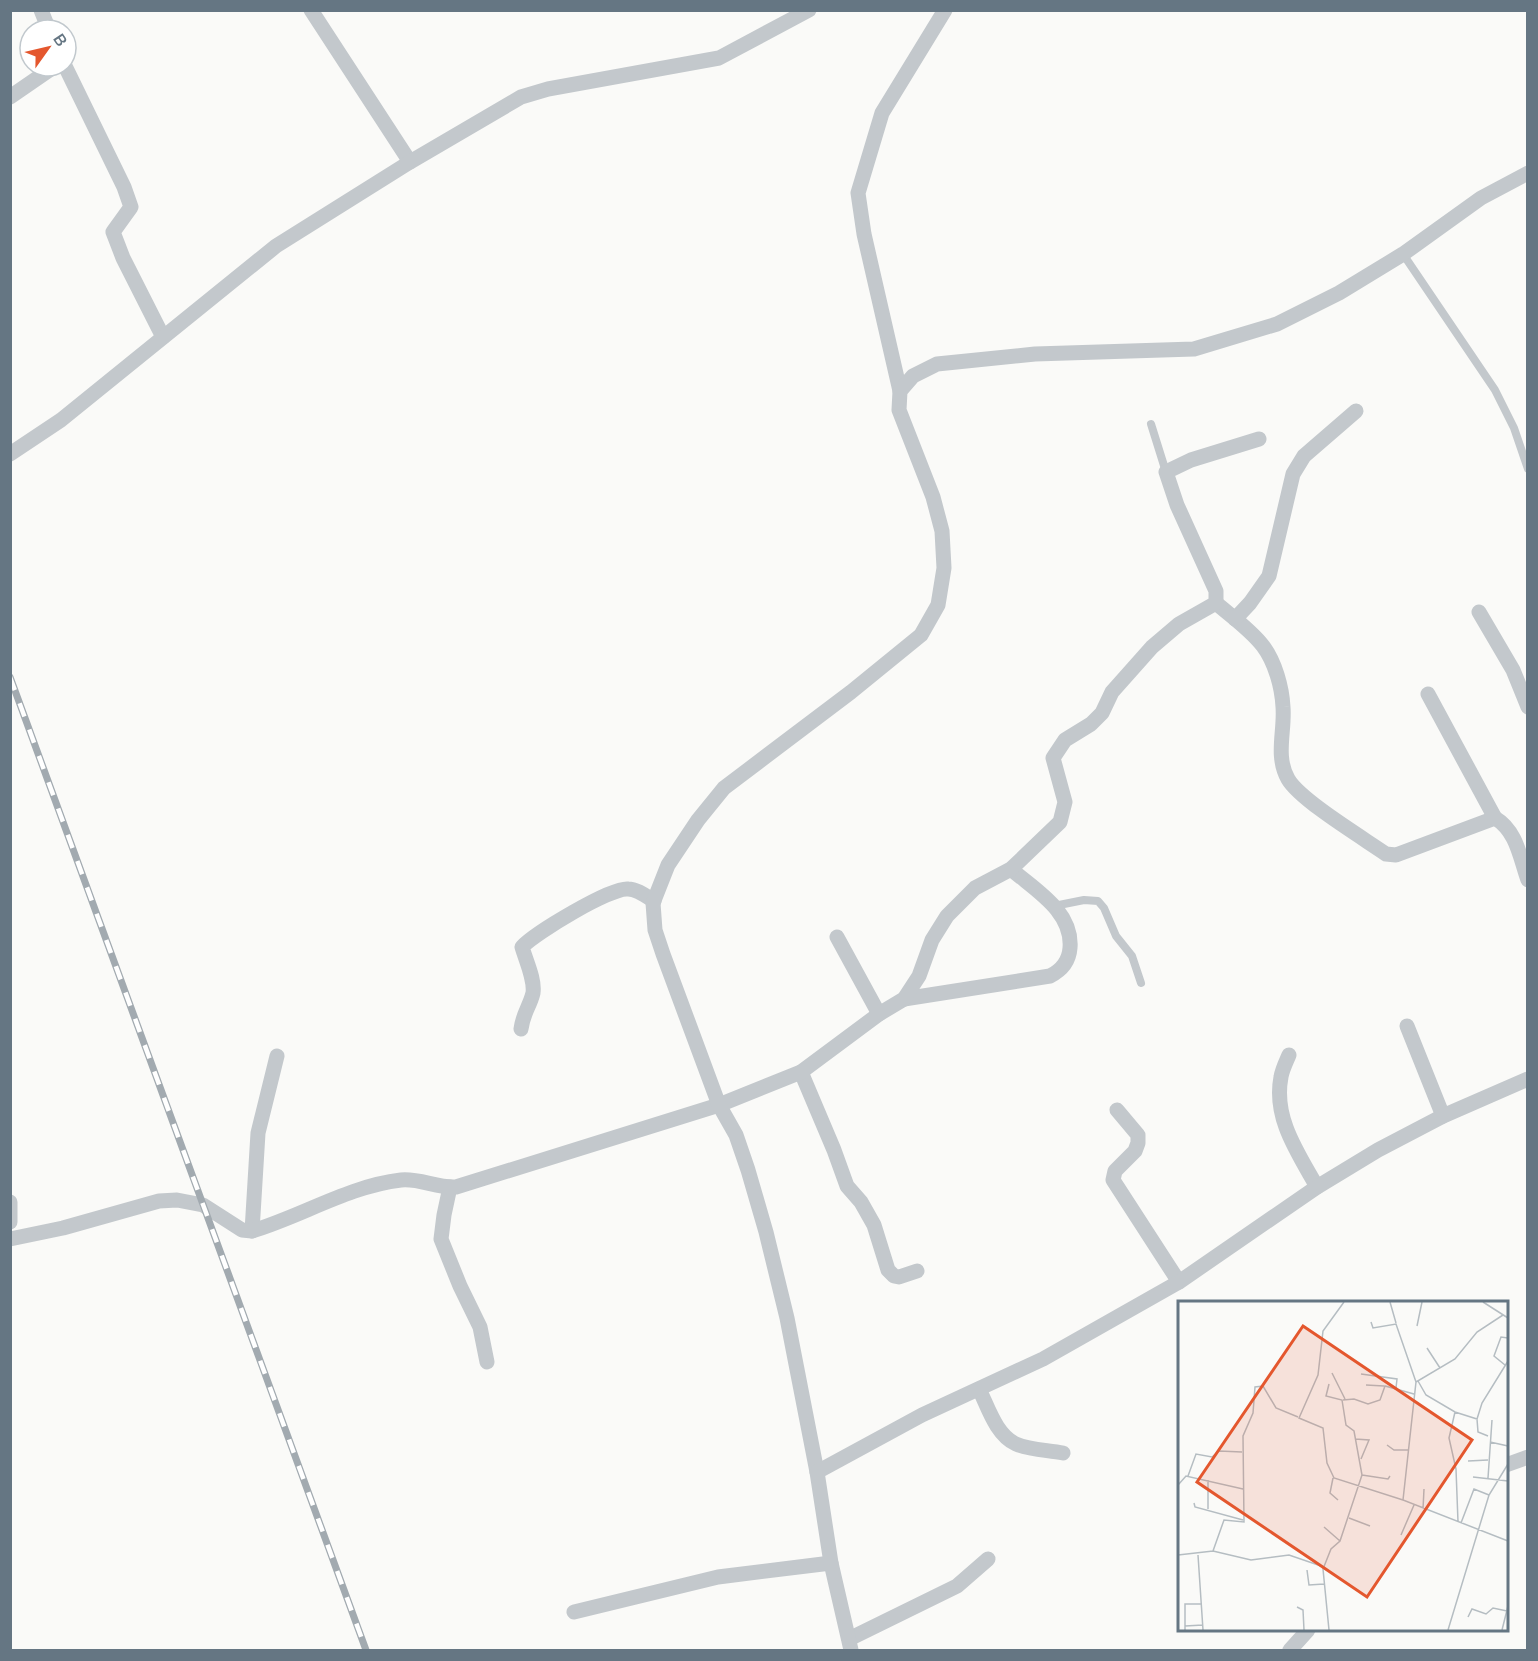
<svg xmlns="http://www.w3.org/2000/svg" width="1538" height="1661" viewBox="0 0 1538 1661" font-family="Mulish,sans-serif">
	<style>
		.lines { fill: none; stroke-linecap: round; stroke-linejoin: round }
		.lane { stroke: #c3c8cc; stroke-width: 8 }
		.street { stroke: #c3c8cc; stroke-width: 15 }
		.rail-casing { stroke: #a2aab0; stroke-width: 7 }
		.rail { stroke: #fff; stroke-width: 4.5; stroke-dasharray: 14; stroke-linecap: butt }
		.inset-road { fill: none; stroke: #b5bdc2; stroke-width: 1.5 }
		.view { fill: #e4572e; fill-opacity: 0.15; stroke: #e4572e; stroke-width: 3 }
		.inset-edge { fill: none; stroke: #657683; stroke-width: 3 }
	</style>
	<rect width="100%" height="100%" fill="#fafaf8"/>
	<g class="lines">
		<!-- lane -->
		<g class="lane">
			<polyline points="1403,254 1495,390 1514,428 1528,469"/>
			<polyline points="1151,424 1166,472"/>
			<polyline points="1054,906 1084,900 1098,901 1104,908 1116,936 1132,956 1141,983"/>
		</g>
		<!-- street -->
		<g class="street">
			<polyline points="41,10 49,30"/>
			<polyline points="311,10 410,162"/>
			<polyline points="65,66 124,187 131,207 113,232 123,258 163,337"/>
			<polyline points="10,97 55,66"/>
			<polyline points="900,391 864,234 858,193 882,113 945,10"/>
			<polyline points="10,454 61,420 276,246 410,162 521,97 548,89 719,58 809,10"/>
			<path d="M1216,603C1231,616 1251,630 1263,646C1275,662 1282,687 1283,707C1285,731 1275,756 1288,779C1300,800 1363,838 1386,854L1396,855L1495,818C1517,831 1520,858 1528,880"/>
			<polyline points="1479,612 1513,670 1528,707"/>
			<polyline points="1235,619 1250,603 1269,576 1293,474 1304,456 1356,411"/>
			<polyline points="1428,694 1495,818"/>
			<polyline points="837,937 879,1014"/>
			<path d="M904,999L1050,976C1062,970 1069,961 1070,948C1073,911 1035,890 1011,869"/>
			<polyline points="1407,1026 1443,1116"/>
			<path d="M521,1029C523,1013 530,1006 533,993C535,979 526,961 522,947C535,933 611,887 628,889C637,889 646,896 654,901"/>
			<path d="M1289,1055C1286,1062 1282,1070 1281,1077C1273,1118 1298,1153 1317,1187"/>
			<polyline points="801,1072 834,1150 847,1186 861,1202 874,1225 888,1270 894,1276 899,1277 917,1271"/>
			<polyline points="1117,1110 1138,1135 1138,1143 1135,1151 1115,1171 1113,1180 1179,1282"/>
			<polyline points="450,1187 444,1215 441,1239 460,1286 480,1327 487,1362"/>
			<polyline points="10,1202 10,1222"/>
			<polyline points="252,1231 258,1133 277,1056"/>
			<path d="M10,1239L63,1228L159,1201L177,1200L203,1205L242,1230L252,1231C302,1216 349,1186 401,1180C419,1178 437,1188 456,1187L719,1105L801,1072L879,1014L904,999L919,976L932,940L947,916L975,888L1011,869L1060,822L1065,802L1053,758L1065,740L1091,724L1102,713L1112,692L1152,647L1179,624L1216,603V591L1177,505L1166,472L1191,460L1259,439"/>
			<path d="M979,1389C988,1407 996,1435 1016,1444C1030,1450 1048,1450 1063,1453"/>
			<polyline points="1506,1465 1528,1457"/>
			<polyline points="817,1472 787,1318 766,1232 748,1170 736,1135 719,1105 663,954 655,930 653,903 668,865 698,820 724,788 851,692 921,635 938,605 944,568 942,531 933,497 899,410 900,391 913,376 937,364 1035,354 1194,349 1277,324 1339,293 1403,254 1481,198 1528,173"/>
			<polyline points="574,1612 718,1577 831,1563"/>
			<polyline points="849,1639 957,1586 988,1559"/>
			<polyline points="851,1650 831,1563 817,1472 922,1415 1043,1359 1179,1282 1317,1187 1378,1150 1443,1116 1528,1079"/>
			<polyline points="1290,1650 1308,1630"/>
		</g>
		<defs>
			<polyline id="rail" points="10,677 366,1650"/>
		</defs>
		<!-- rail casing -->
		<use href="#rail" class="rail-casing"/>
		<!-- rail -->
		<use href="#rail" class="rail"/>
	</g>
	<!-- overview -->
	<g transform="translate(1178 1301)">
		<rect width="330" height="330" fill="#fafaf8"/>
		<path class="inset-road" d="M166,1L145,30L140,74L121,117L145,127L149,162L156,177L225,199M212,1L218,22M305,1L330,17M325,14L299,31L277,58L238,81L225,199L330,240M193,21L195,27L218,23L238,81M239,25L244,1M249,47L262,67M327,64L316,55L323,36L330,37M154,72L167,98M183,73L219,78L218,87M240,80L248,94L277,111L299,118L304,102L330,60M151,83L148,95L164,99L168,124L176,130L184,174L162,240L153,248L145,268L151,329M188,84L206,85M165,99L176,98L190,103L202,99L207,85L236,93M277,111L271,137L278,168L280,221M299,118L300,131L310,135M177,138L191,139L183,158M312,141L330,145M209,144L216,149H231M290,160L310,159M184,174L210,178L212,175M10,175L18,153L34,156L41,150L64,151M295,176L330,180M155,177L152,192L160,199M310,177L314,119M30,179V208M0,184L8,175L65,188M16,202L17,206L65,219M245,208L246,188M171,217L192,225M283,222L296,188L311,194M146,226L162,240M223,234L236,204M35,250L46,219L66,221L65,135L75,112L77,86L85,85L98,107L120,116M0,254L35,250L73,259L111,254L146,266M20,254L25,329M129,269L131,284L146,283M119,306L125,309L126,329M290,316L294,308L308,313L315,307L329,310M7,325L25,324M7,329V303H23M270,329L311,194L330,163M324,329L330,305"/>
		<path class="view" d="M125,25L294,139L189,296L19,181Z"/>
		<rect width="330" height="330" class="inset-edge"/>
	</g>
	<!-- border -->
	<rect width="1538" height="1661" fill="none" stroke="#657683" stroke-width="24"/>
	<!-- north arrow -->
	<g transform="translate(48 48) rotate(56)"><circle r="28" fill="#ffffff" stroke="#c1c8cd" stroke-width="1.5"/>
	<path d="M0-4.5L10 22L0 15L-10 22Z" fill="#e4572e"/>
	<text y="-9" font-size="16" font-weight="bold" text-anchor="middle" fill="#657683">B</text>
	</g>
</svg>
